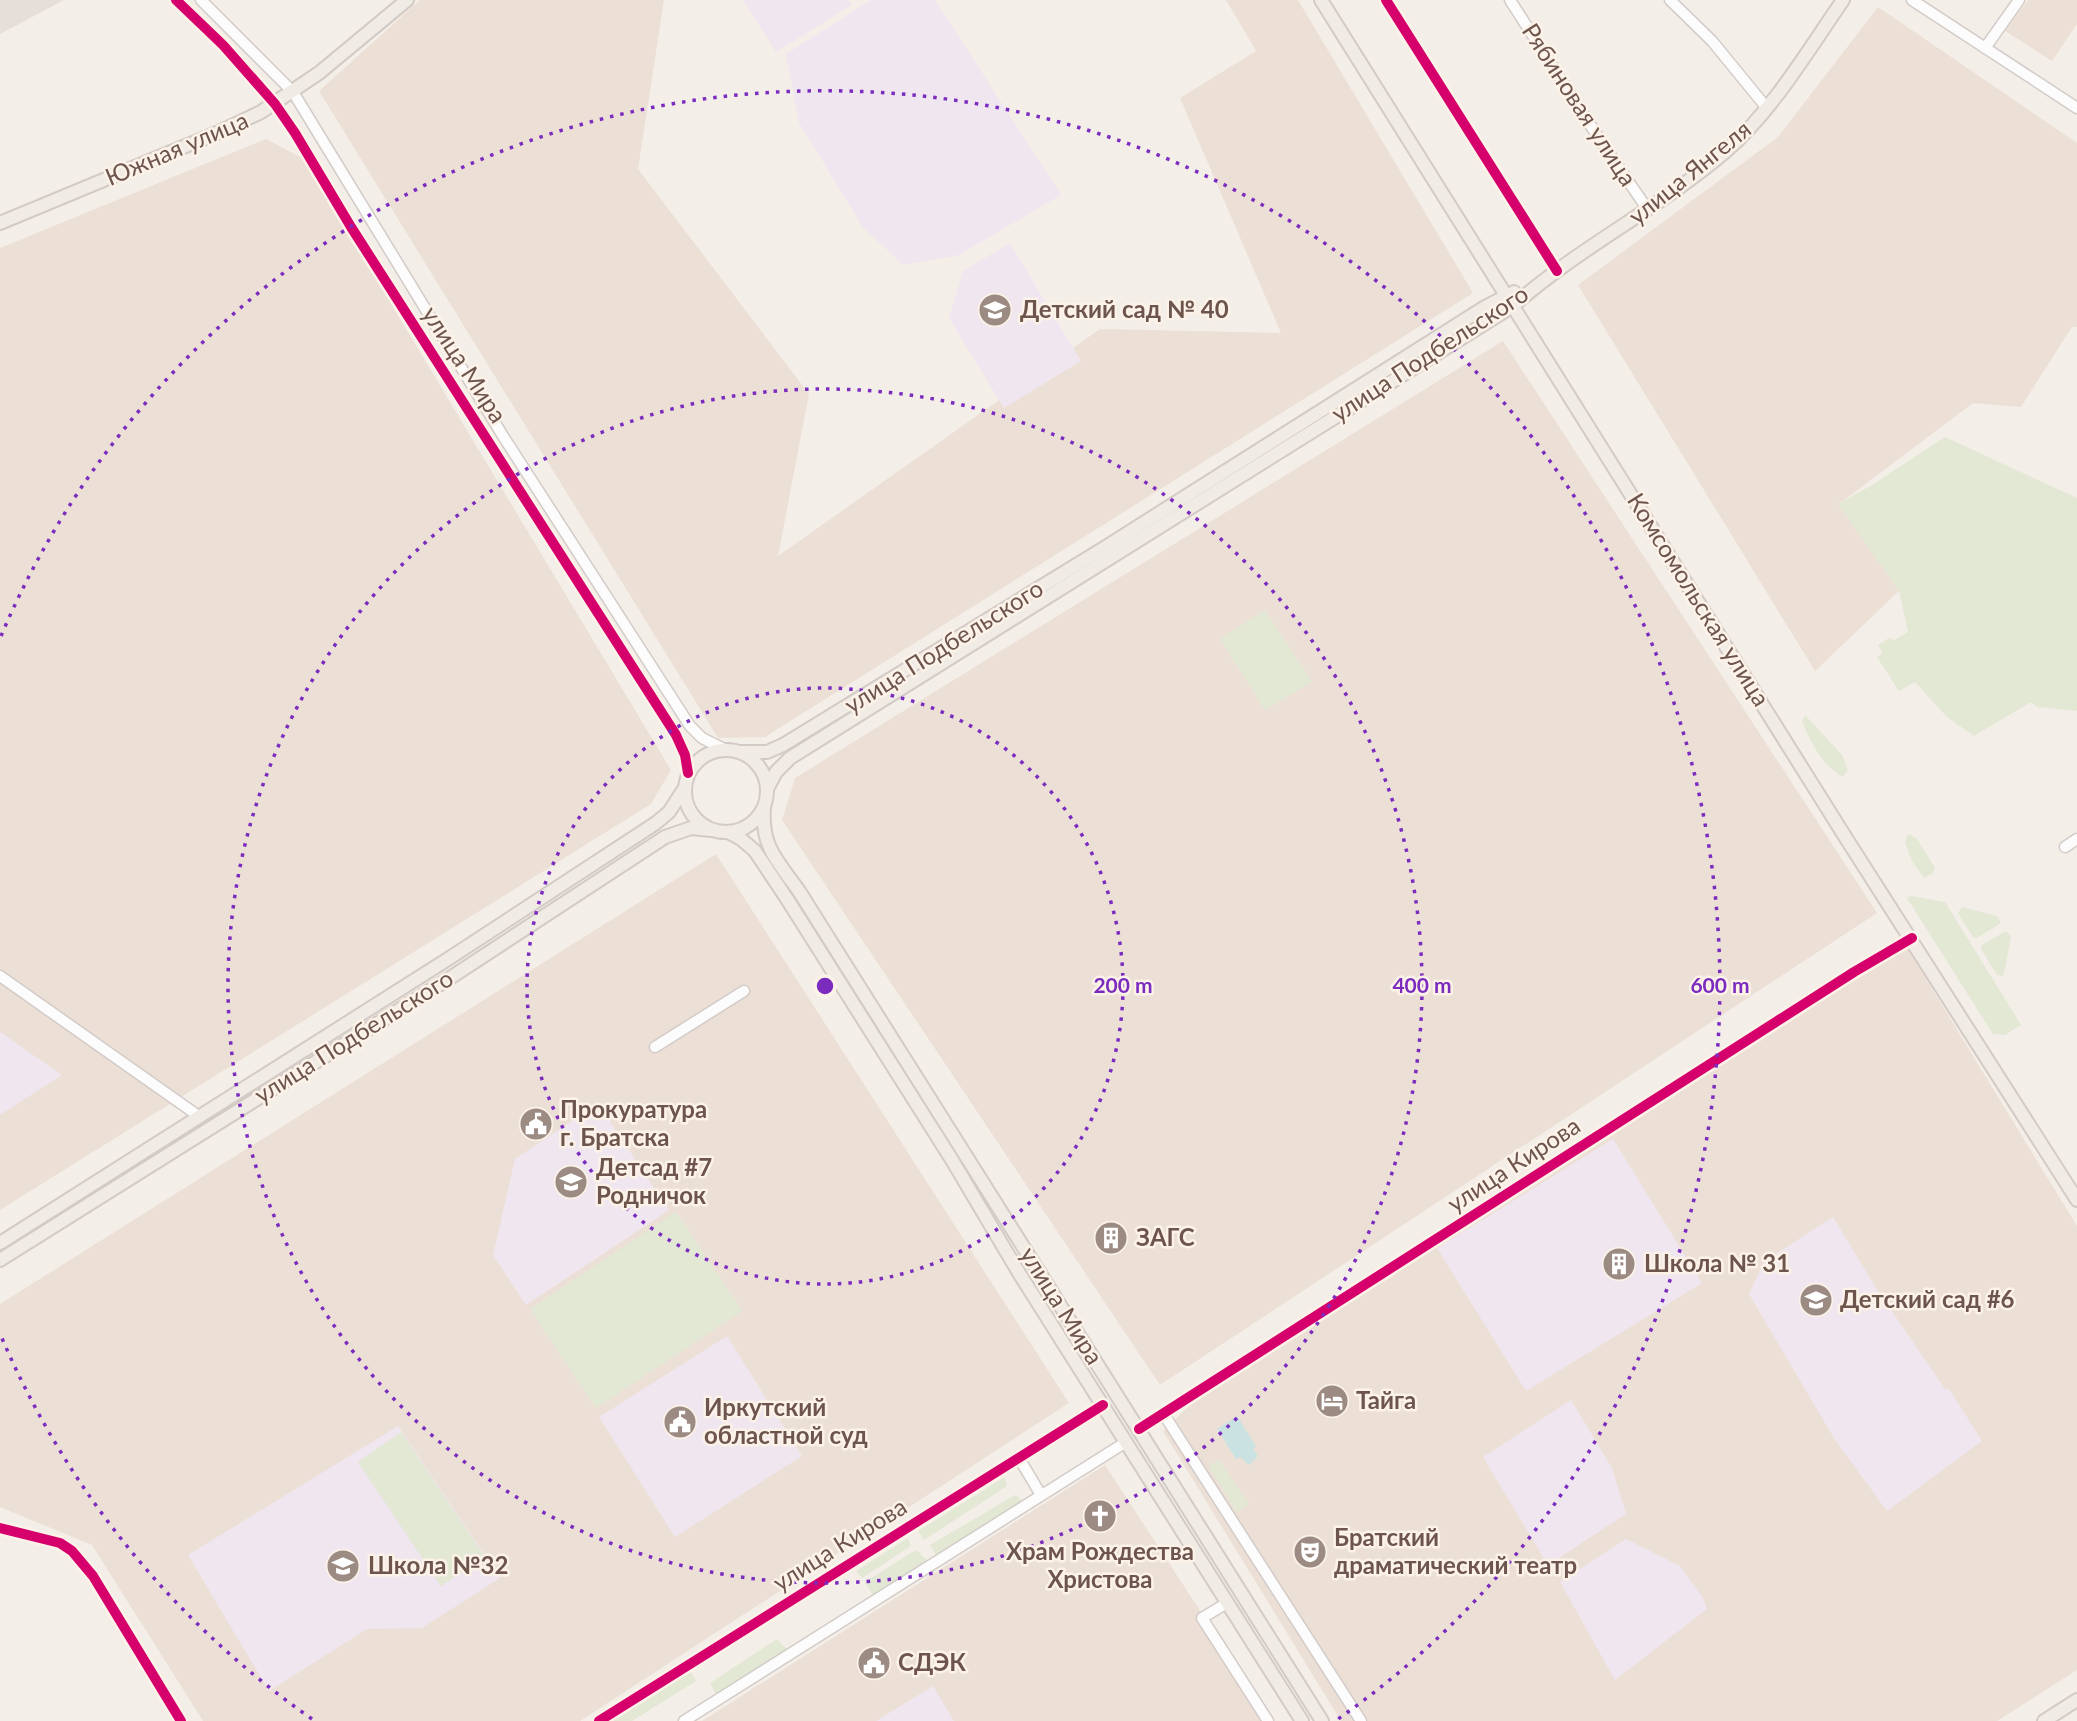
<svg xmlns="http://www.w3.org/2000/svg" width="2077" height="1721" viewBox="0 0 2077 1721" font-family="Lato,sans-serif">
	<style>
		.residential { fill: #ece0d6 }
		.industrial { fill: #e5ded9 }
		.education { fill: #efe6ef }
		.green { fill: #e2e8d4 }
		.water { fill: #cbe2e2 }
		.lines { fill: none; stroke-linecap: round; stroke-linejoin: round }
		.minor-casing { stroke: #d3cbc7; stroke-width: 13 }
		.major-casing { stroke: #d3cac6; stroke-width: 16 }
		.minor { stroke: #fdfcfc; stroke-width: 10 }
		.major { stroke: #f0ebe5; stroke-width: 12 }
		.cycleway-casing { stroke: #fcf2e8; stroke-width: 15 }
		.cycleway { stroke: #d6006c; stroke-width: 10 }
		.ring { fill: none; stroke: #7b2cbf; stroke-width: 3.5; stroke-dasharray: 3.5 7 }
		.labels { text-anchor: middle; stroke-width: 5; stroke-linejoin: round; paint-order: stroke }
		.street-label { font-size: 24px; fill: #6d554d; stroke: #fcf2e8 }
		.poi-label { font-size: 24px; font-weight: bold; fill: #6d554d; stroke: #fcf2e8; text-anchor: start }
		.centre { fill: #7b2cbf; stroke: #fcf2e8; stroke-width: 3.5 }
		.ring-label { font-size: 21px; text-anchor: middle; font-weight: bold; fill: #7b2cbf; stroke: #fcf2e8; stroke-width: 5; stroke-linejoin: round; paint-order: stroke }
	</style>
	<rect width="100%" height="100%" fill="#f4eee8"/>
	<!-- residential -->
	<g class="residential">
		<polygon points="420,0 664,0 638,169 809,394 778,556 1100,329 1281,333 1180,98 1256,51 1226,0 1298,0 1473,293 765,737 718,738 319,91"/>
		<polygon points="2028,0 2077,0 2077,24 2052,61 2005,31"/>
		<polygon points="1878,7 2077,143 2077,327 2072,327 2021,407 1973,403 1839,504 1899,591 1815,671 1578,285 1778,137"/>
		<polygon points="266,139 304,159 671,770 651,804 0,1210 0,248"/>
		<polygon points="1503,341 1877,913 1160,1385 782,820 795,778"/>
		<polygon points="716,854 1069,1403 580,1721 203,1721 92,1545 0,1507 0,1304"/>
		<polygon points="1904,943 2077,1226 2077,1670 1997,1721 1341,1721 1163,1431 1189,1406"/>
		<polygon points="1105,1465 1272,1721 702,1721"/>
	</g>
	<!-- industrial -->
	<polygon class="industrial" points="0,0 64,0 0,34"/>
	<!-- education -->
	<g class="education">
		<polygon points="743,0 848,0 852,5 776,52"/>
		<polygon points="871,0 935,0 1061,195 959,255 903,265 863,227 799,123 786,54"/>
		<polygon points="1010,243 1081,361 1004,408 949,318 963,271"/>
		<polygon points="0,1032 62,1075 0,1115"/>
		<polygon points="598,1104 669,1210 526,1305 493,1255 515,1159"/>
		<polygon points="1613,1139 1702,1283 1526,1391 1437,1248"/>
		<polygon points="1833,1217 1876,1288 1945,1389 1949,1389 1982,1441 1887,1511 1835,1440 1749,1294 1764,1262"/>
		<polygon points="727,1336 802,1456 675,1537 599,1417"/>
		<polygon points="1571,1400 1612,1468 1626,1514 1548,1565 1483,1457"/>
		<polygon points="398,1426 500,1578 422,1628 367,1629 269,1691 188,1555"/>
		<polygon points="1626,1539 1680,1566 1703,1598 1707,1609 1615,1680 1560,1582"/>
		<polygon points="933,1686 954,1721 876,1721"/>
	</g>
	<!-- green -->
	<g class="green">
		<polygon points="1945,437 2077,498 2077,711 2037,707 2031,702 1974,736 1947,717 1915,682 1899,691 1877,657 1883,653 1878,645 1889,638 1894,640 1908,632 1899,591 1838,504 1872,485"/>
		<polygon points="1265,610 1312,682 1265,710 1220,639"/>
		<path d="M1805,715L1842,755L1848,770L1843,777C1823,767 1810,741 1802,721Z"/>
		<polygon points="1908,834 1917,839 1935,868 1933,873 1924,878 1912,861 1905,843"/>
		<polygon points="1911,896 1945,902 2021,1025 2005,1035 1993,1034 1907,898"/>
		<polygon points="1962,907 1997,916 2001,923 1977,938 1973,937 1958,913"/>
		<polygon points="2006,931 2011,936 2004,974 2001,976 1997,975 1981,949 1982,945"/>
		<polygon points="676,1212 742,1311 596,1408 530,1309"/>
		<polygon points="401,1432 485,1557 441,1586 358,1462"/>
		<polygon points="1219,1460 1249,1504 1237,1513 1209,1466"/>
		<polygon points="1005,1477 1007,1486 924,1540 918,1531"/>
		<polygon points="1015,1495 1024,1502 938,1558 930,1545"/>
		<polygon points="908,1538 911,1546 862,1578 856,1571"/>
		<polygon points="916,1550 930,1563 874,1597 865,1582"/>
		<polygon points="777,1639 787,1649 716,1695 710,1683"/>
		<polygon points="691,1672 696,1681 632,1721 613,1721"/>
	</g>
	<!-- water -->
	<polygon class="water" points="1237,1416 1256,1446 1253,1449 1258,1456 1249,1465 1240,1457 1236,1459 1217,1429"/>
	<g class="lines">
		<defs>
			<g id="minor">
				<polyline points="176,0 223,45 275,104 295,133 351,227 676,735 685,755 688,773"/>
				<polyline points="201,0 293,92 503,436 690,726 702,738 724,749"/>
				<polyline points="1386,0 1557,271"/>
				<polyline points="1510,0 1600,140 1648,210"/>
				<polyline points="1670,0 1712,41 1766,107"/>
				<polyline points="1912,0 2077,108"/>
				<polyline points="1985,48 2019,0"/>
				<polyline points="2065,847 2077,839"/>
				<polyline points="0,976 200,1117"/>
				<polyline points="655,1047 744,991"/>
				<polyline points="1163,1413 1361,1721"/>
				<polyline points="1139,1429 1854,972 1912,938"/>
				<polyline points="1019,1458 1041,1495"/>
				<polyline points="0,1528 60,1543 72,1551 93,1576 181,1721"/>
				<polyline points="1227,1603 1202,1618 1268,1721"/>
				<polyline points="599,1721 1103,1405"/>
				<polyline points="684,1721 1126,1442"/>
			</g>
			<g id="major">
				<polyline points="1321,0 1844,835 2077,1200"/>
				<polyline points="0,223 217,133 261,112 319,73 407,0"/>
				<circle cx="726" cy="791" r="41"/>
				<polyline points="742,752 767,752 783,745 1104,548 1485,307 1514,292"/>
				<path d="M767,789L776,772L790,758L1513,306C1578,248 1658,209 1725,152C1773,110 1807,52 1843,0"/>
				<path d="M764,807C761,847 777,860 799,891L1322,1721"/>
				<polyline points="728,832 741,839 755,851 787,899 952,1160 1019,1273 1302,1721"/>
				<polyline points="0,1243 448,959 656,823 669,812 684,789"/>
				<polyline points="0,1260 453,976 665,837 691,828 711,830"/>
				<polyline points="2044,1721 2077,1700"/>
			</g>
		</defs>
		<!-- minor casing -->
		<use href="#minor" class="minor-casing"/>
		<!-- major casing -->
		<use href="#major" class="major-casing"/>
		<!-- minor -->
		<use href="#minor" class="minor"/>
		<!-- major -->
		<use href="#major" class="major"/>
		<defs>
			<g id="cycleway">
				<polyline points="176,0 223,45 275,104 295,133 351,227 676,735 685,755 688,773"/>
				<polyline points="1386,0 1557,271"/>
				<polyline points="1139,1429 1854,972 1912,938"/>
				<polyline points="0,1528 60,1543 72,1551 93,1576 181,1721"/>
				<polyline points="599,1721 1103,1405"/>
			</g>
		</defs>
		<!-- cycleway casing -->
		<use href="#cycleway" class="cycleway-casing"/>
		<!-- cycleway -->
		<use href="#cycleway" class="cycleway"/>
	</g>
	<!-- distance rings -->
	<g class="ring">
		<circle cx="825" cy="986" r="298"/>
		<circle cx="825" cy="986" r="597"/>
		<path d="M312 1719A895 895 0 0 1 1 1336M1 636A895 895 0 1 1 1338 1719"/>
	</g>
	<!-- icons -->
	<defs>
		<symbol id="school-disc" viewBox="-11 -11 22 22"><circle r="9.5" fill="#9c8b83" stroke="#fcf2e8"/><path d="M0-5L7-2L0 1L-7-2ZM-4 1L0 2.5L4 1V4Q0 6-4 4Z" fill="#fff"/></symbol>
		<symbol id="civic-disc" viewBox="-11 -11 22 22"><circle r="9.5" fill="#9c8b83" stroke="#fcf2e8"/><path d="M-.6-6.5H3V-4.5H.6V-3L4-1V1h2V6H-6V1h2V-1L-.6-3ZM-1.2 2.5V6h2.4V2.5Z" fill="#fff"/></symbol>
		<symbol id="building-disc" viewBox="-11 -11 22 22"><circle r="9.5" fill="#9c8b83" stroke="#fcf2e8"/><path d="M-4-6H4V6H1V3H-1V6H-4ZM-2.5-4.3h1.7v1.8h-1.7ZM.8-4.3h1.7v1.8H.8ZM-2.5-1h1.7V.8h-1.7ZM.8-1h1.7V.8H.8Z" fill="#fff"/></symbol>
		<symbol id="hotel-disc" viewBox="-11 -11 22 22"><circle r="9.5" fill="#9c8b83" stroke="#fcf2e8"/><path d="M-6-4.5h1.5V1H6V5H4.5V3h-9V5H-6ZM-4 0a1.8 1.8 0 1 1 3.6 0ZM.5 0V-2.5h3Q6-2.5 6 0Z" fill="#fff"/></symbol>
		<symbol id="church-disc" viewBox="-11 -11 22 22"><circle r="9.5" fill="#9c8b83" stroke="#fcf2e8"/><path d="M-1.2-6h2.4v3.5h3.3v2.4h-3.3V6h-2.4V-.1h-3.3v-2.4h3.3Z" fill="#fff"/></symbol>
		<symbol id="theatre-disc" viewBox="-11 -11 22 22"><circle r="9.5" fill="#9c8b83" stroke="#fcf2e8"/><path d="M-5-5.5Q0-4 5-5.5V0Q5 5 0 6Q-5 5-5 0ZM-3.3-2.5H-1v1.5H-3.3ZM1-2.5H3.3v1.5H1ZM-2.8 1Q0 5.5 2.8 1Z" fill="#fff"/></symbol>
	</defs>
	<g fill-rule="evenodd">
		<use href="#school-disc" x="976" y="291" width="38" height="38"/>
		<use href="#civic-disc" x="517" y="1105" width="38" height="38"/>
		<use href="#school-disc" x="552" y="1163" width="38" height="38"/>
		<use href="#building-disc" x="1092" y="1219" width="38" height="38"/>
		<use href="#building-disc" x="1600" y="1245" width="38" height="38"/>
		<use href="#school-disc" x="1797" y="1281" width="38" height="38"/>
		<use href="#hotel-disc" x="1313" y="1382" width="38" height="38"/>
		<use href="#civic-disc" x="661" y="1403" width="38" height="38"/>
		<use href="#church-disc" x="1081" y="1497" width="38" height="38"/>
		<use href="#theatre-disc" x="1291" y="1533" width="38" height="38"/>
		<use href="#school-disc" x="324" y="1547" width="38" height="38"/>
		<use href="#civic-disc" x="855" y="1644" width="38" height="38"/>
	</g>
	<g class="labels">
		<!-- street labels -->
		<g class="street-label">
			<text transform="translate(1579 105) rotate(57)" y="8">Рябиновая улица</text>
			<text transform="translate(177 149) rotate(-23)" y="8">Южная улица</text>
			<text transform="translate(1690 173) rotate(-39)" y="8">улица Янгеля</text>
			<text transform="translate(1430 354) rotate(-33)" y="8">улица Подбельского</text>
			<text transform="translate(464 365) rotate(57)" y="8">улица Мира</text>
			<text transform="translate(1698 600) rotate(58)" y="8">Комсомольская улица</text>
			<text transform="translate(944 647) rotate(-32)" y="8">улица Подбельского</text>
			<text transform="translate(354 1037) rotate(-32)" y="8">улица Подбельского</text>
			<text transform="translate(1514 1165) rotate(-33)" y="8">улица Кирова</text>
			<text transform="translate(1061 1306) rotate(58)" y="8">улица Мира</text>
			<text transform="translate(840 1545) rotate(-32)" y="8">улица Кирова</text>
		</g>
		<!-- poi labels -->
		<g class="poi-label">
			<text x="1020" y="318">Детский сад № 40</text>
			<text x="560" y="1118">Прокуратура<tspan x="560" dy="28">г. Братска</tspan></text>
			<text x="596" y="1176">Детсад #7<tspan x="596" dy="28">Родничок</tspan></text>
			<text x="1136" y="1246">ЗАГС</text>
			<text x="1644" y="1272">Школа № 31</text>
			<text x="1840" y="1308">Детский сад #6</text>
			<text x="1356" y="1409">Тайга</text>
			<text x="704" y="1416">Иркутский<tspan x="704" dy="28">областной суд</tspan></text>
			<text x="1334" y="1546">Братский<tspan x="1334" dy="28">драматический театр</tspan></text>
			<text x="1100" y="1560" text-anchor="middle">Храм Рождества<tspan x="1100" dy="28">Христова</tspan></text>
			<text x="368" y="1574">Школа №32</text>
			<text x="898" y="1671">СДЭК</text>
		</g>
	</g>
	<circle cx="825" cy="986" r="10" class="centre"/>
	<g class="ring-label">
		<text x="1123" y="993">200 m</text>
		<text x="1422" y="993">400 m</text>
		<text x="1720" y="993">600 m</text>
	</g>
</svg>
